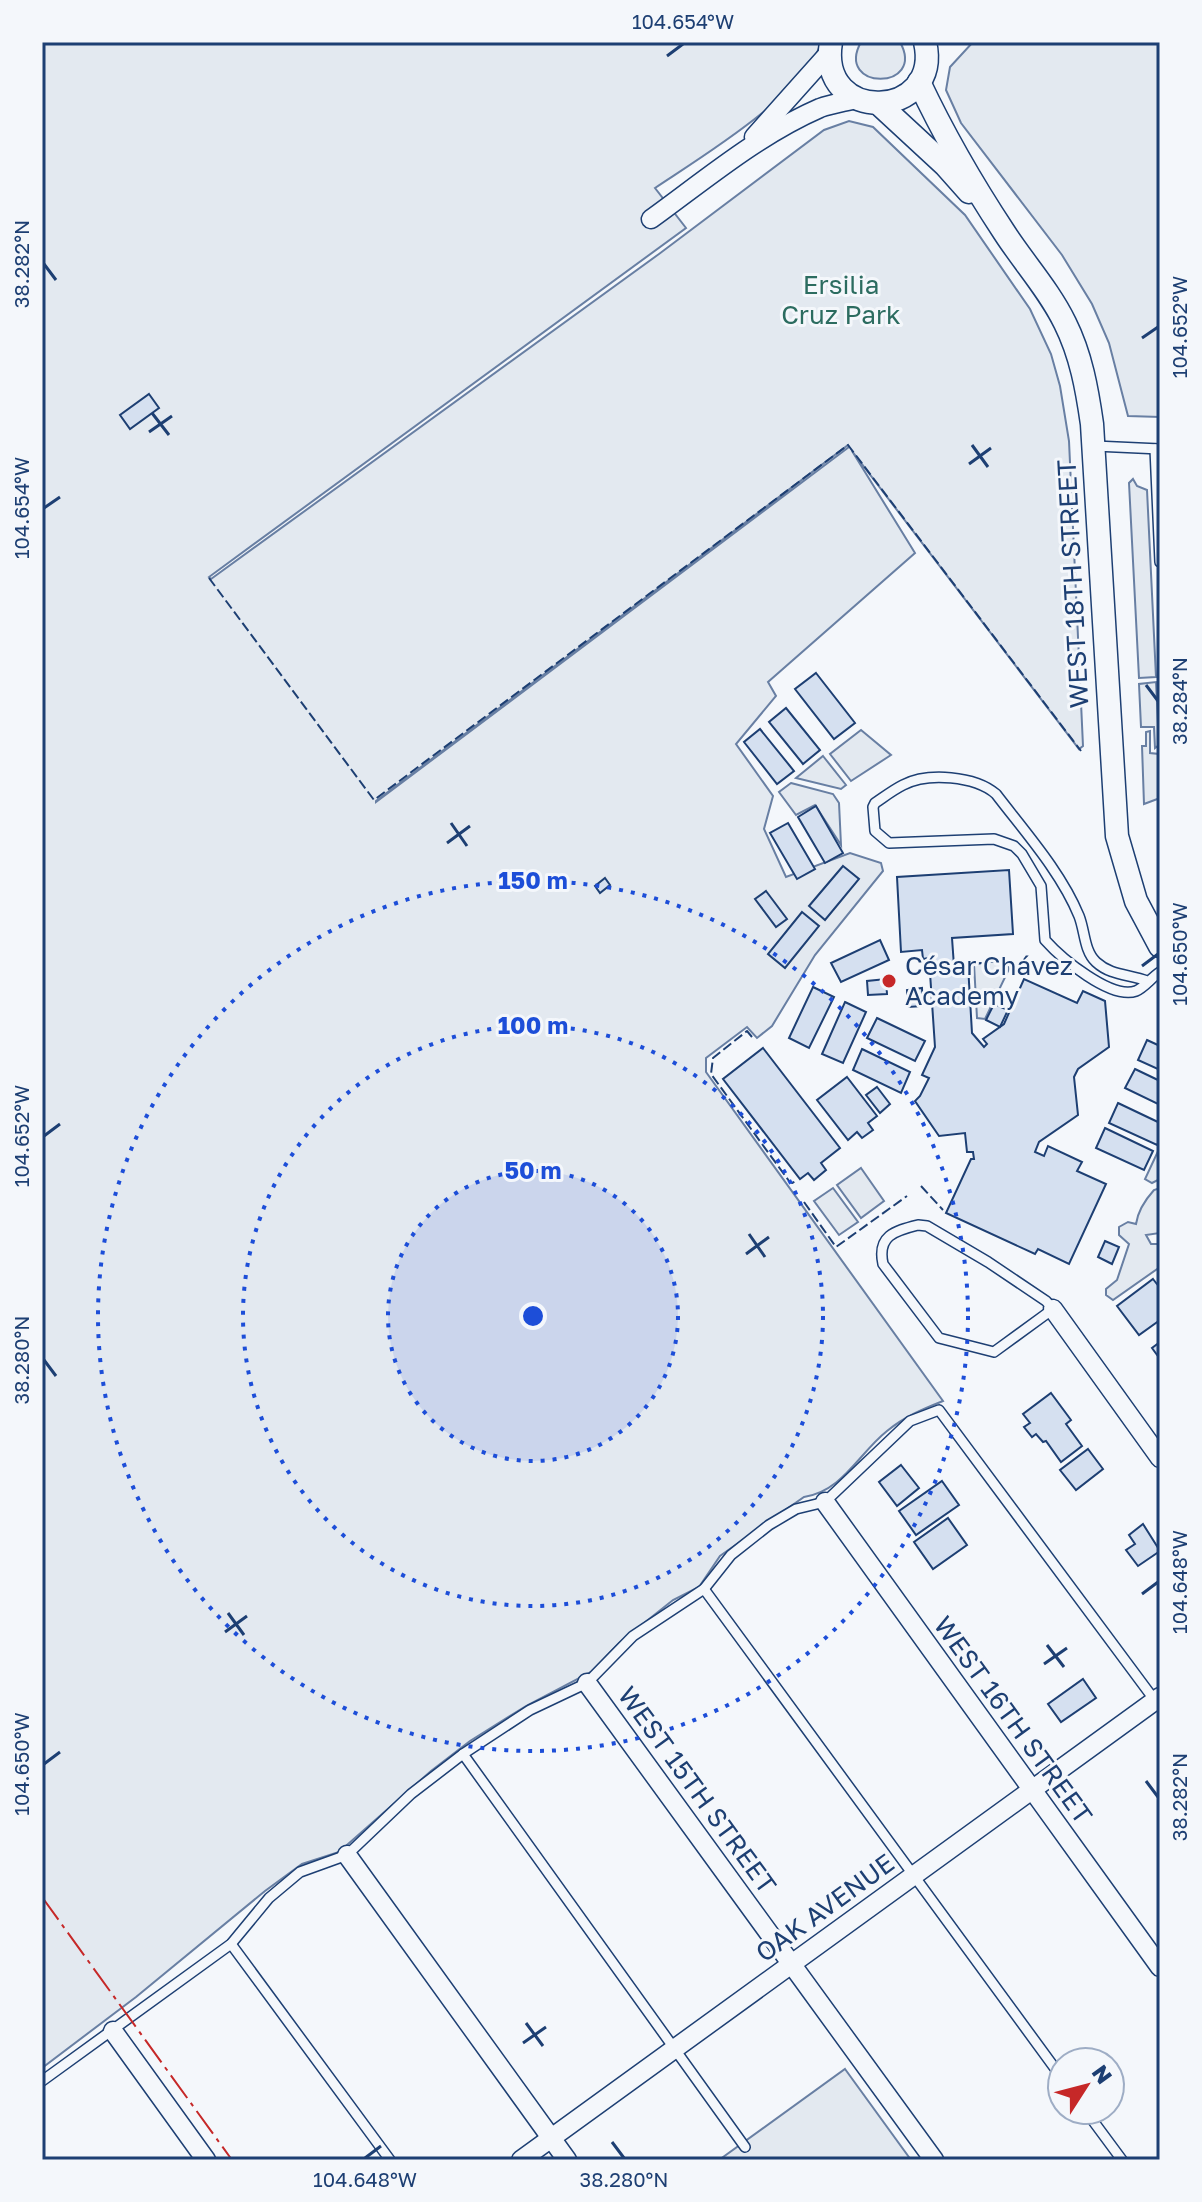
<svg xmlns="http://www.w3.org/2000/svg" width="1202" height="2202" viewBox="0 0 1202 2202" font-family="'Golos Text',sans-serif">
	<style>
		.green { fill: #e3e9f0; stroke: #687fa3; stroke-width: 2; fill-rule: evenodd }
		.building { fill: #d5e0f0; stroke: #1d3f73; stroke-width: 2 }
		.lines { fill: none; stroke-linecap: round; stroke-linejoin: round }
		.service-casing { stroke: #1d3f73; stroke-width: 12 }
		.minor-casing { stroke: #1d3f73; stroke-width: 21 }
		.tertiary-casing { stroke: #1d3f73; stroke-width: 25 }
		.service { stroke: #f4f7fb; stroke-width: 9 }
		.minor { stroke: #f4f7fb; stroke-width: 18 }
		.tertiary { stroke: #f4f7fb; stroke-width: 22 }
		.fence { stroke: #1d3f73; stroke-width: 2; stroke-dasharray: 10 4; stroke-linecap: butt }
		.power { stroke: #c62828; stroke-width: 2; stroke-dasharray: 28 6 4 6; stroke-linecap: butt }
		.ticks { fill: none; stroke: #1d3f73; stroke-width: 3 }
		.ring { fill: none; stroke: #1d4ed8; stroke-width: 4; stroke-dasharray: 4 8 }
		.poi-dot { fill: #c62828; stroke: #f4f7fb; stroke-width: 3 }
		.labels { text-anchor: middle; stroke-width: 6; stroke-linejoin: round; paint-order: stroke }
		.park-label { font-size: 26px; fill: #2c6c60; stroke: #f4f7fb }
		.street-label { font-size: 26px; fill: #1d3f73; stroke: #f4f7fb }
		.poi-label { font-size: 26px; fill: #1d3f73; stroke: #f4f7fb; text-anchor: start }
		.centre { fill: #1d4ed8; stroke: #f4f7fb; stroke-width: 4 }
		.ring-label { font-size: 24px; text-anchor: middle; font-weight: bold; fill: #1d4ed8; stroke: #f4f7fb; stroke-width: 6; stroke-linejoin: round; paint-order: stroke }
		.neatline { fill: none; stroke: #1d3f73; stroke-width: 3 }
		.ticks-label { font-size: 20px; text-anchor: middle; fill: #1d3f73 }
	</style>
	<rect width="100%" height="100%" fill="#f4f7fb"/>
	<!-- green -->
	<g class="green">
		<path d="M42,42H821C808,93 698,159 655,188L686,228L209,577L211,579L659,254L824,130L849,121L873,127L965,215L1030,309L1051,354L1060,386L1069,441L1083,746L1079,749L852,451L915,553L768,682L776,696L736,744L773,796L764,829L786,877L850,853L881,863L883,871L815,955L772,1026L757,1038L747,1027L706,1058V1072L943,1401C923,1409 904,1417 887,1431C858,1454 843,1491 804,1497L720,1556L699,1587L673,1600L619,1643L591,1672L526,1706L470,1741L431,1771L339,1852L302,1864L265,1891L136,1997L42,2068ZM848,445L849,447L376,802V801Z"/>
		<path d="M861,42H900C927,91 834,91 861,42Z"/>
		<polygon points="973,42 1160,42 1160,417 1128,416 1109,343 1092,304 1062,255 961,123 946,90 950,67"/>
		<polygon points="1133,479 1137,486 1147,490 1156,677 1139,678 1129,483"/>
		<polygon points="1156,682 1159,745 1155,748 1154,727 1141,727 1139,684"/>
		<polygon points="861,730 891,755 851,781 830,754"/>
		<polygon points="1150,731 1150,753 1159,754 1160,798 1144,804 1142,746 1146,746 1146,732"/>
		<polygon points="823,756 846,785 841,789 796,778"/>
		<polygon points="791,783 833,794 839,803 841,845 815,805 796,815 779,792"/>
		<polygon points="1006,960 1009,969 985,1019 977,1018 974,964"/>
		<polygon points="1160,1147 1160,1179 1152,1183 1145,1179"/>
		<polygon points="861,1168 884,1201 861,1218 837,1185"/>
		<polygon points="833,1188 858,1222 839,1235 814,1201"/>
		<path d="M1160,1188V1233L1146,1235L1151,1244H1160V1267L1113,1300L1106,1295V1289L1117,1280L1129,1244L1119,1235V1227L1128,1222L1136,1224C1138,1210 1145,1200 1154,1190Z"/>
		<polygon points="845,2069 911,2160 719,2160"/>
	</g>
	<!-- building -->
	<g class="building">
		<polygon points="149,394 159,408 130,429 120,415"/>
		<polygon points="816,673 855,723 834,739 795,689"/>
		<polygon points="786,708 820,750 803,764 769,722"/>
		<polygon points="760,729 794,771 777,784 744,742"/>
		<polygon points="816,806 843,853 825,863 798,817"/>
		<polygon points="788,823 815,869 797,879 770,833"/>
		<polygon points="843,866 859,879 825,920 809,906"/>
		<polygon points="1009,870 1013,934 952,938 954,966 968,965 972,1033 984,1047 987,1044 983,1039 1004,1024 1024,979 1077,1003 1083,991 1105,1001 1109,1047 1078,1069 1074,1077 1078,1115 1039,1142 1035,1152 1044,1156 1048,1146 1082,1162 1077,1171 1106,1184 1069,1264 1038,1249 1035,1254 946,1213 971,1159 974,1159 973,1152 967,1152 965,1133 939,1136 915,1101 920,1096 929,1078 922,1075 935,1047 929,958 923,959 922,950 901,952 897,877"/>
		<polygon points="605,878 610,885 600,893 595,886"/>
		<polygon points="766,891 787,919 776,927 755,899"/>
		<polygon points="802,912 819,926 785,968 768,954"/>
		<polygon points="880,940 889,960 841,982 831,963"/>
		<polygon points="886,979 887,994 868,995 867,981"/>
		<polygon points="813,987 834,997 809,1048 789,1038"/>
		<polygon points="922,988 923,1006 908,1007 907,990"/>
		<polygon points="845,1002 866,1012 843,1063 822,1054"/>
		<polygon points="994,1004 1008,1010 1000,1027 986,1020"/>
		<polygon points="877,1018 925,1041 915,1061 867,1038"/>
		<polygon points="1147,1040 1160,1046 1160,1070 1138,1060"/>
		<polygon points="763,1048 840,1148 821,1163 826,1170 814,1180 808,1173 800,1179 723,1079"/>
		<polygon points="862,1049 910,1072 901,1093 853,1070"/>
		<polygon points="1135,1069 1160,1081 1160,1105 1125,1088"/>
		<polygon points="847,1077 877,1116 868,1123 873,1130 862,1138 857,1132 848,1140 817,1100"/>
		<polygon points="877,1087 890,1104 880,1113 866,1095"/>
		<polygon points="1118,1103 1160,1123 1160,1139 1157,1145 1109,1123"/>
		<polygon points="1105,1128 1153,1151 1144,1170 1096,1148"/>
		<polygon points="1105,1241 1119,1247 1112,1264 1098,1257"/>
		<polygon points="1153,1279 1160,1288 1160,1320 1139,1335 1117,1306"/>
		<polygon points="1160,1342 1160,1359 1152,1348"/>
		<polygon points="1051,1393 1071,1420 1066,1424 1082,1446 1061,1462 1046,1441 1043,1442 1036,1434 1032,1437 1024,1427 1030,1423 1023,1414"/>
		<polygon points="1088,1449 1103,1469 1076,1490 1060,1470"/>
		<polygon points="901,1465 919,1488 897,1506 879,1482"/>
		<polygon points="942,1481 959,1505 916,1535 899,1511"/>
		<polygon points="948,1518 967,1545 933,1569 914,1542"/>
		<polygon points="1143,1524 1160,1551 1138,1566 1126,1550 1135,1544 1129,1535"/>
		<polygon points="1083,1679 1096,1698 1061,1722 1048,1704"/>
	</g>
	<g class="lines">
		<defs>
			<g id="service">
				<polyline points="1095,446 1160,449"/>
				<polyline points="1155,449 1160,562"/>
				<path d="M1147,981C1130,974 1111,976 1096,962C1084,951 1085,931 1079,916C1061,872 1025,832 996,794C975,776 928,772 903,785C893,790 884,797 875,803L873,807L875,831L889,843L994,839L1014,846L1022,854L1041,886L1045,940C1061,958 1111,1000 1136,991C1144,988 1152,977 1160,972"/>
				<path d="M918,1225L927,1226L988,1262L1046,1301L1053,1309L994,1352L939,1338L883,1264C877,1236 894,1231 918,1225Z"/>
				<polyline points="704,1589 1062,2078"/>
				<polyline points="463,1754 745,2147"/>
				<polyline points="231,1944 390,2160"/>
				<polyline points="42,2081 231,1944 269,1898 300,1872 347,1855 411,1794 463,1754 530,1710 587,1683 633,1636 704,1589 731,1555 769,1525 796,1509 825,1502 910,1421 939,1410 1156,1702"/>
				<polyline points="1085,2110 1122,2160"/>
			</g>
			<g id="minor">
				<polyline points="754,137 829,53"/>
				<path d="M651,219C705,180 758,135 820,108C831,104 844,102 856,99"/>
				<polyline points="1053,1309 1160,1458"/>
				<polyline points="825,1502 1160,1967"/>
				<polyline points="587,1683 934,2160"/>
				<polyline points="347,1855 567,2160"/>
				<polyline points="113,2031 206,2160"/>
				<polyline points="521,2160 1160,1697"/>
			</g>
			<g id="tertiary">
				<path d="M831,42C817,126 943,120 925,42"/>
				<path d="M919,82C943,133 973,185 1004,232C1024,263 1049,290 1065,323C1081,355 1087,389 1092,424L1117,836L1136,901L1160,946"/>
				<polyline points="879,104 945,165 969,192"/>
			</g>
		</defs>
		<!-- service casing -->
		<use href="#service" class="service-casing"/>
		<!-- minor casing -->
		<use href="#minor" class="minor-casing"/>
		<!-- tertiary casing -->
		<use href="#tertiary" class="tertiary-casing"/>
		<!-- service -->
		<use href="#service" class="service"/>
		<!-- minor -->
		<use href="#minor" class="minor"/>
		<!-- tertiary -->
		<use href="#tertiary" class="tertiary"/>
		<!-- fence -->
		<g class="fence">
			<polyline points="209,578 374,800 848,445 1081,751"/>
			<polyline points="974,964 1006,960 1026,976"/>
			<polyline points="752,1037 747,1031 713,1058 711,1074 789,1181 792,1183 796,1181"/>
			<polyline points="921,1186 943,1210"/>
			<polyline points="804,1202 836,1247 907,1196"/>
		</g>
		<!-- power -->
		<polyline class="power" points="42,1897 232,2160"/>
	</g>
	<!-- ticks -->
	<path class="ticks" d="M667,56L683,44M44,264L56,280M1142,338L1158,327M152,413L169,435M149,432L172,416M972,445L988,467M969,464L991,448M44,508L60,497M1146,685L1158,701M451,823L467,846M447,843L470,826M1142,966L1158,954M44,1136L60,1124M749,1234L765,1257M746,1254L769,1237M44,1360L56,1376M1142,1594L1158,1582M228,1613L244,1635M225,1632L247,1616M1047,1645L1064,1667M1044,1664L1067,1648M44,1764L60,1752M1146,1781L1158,1797M526,2023L543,2046M523,2043L546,2027M612,2142L624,2158M365,2158L381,2146"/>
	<!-- distance rings -->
	<circle cx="533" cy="1316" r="145" fill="#1d4ed8" fill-opacity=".12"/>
	<g class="ring">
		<circle cx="533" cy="1316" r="145"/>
		<circle cx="533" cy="1316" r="290"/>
		<circle cx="533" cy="1316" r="435"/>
	</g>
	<!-- markers -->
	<circle class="poi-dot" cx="889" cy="981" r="8"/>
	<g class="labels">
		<!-- park labels -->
		<g class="park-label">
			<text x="841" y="294">Ersilia<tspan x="841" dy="30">Cruz Park</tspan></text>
		</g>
		<!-- street labels -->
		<g class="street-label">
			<text transform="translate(1073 584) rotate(-93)" y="9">WEST 18TH STREET</text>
			<text transform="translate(1013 1720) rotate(54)" y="9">WEST 16TH STREET</text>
			<text transform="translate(697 1790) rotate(54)" y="9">WEST 15TH STREET</text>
			<text transform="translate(825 1908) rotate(-36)" y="9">OAK AVENUE</text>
		</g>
		<!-- poi labels -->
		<g class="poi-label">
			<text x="905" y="975">César Chávez<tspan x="905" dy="30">Academy</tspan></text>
		</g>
	</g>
	<circle cx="533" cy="1316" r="12" class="centre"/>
	<g class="ring-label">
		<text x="533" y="889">150 m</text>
		<text x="533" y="1034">100 m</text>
		<text x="533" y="1179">50 m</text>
	</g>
	<!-- border -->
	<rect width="1202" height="2202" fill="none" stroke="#f4f7fb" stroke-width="88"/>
	<!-- north arrow -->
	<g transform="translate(1086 2086) rotate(54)"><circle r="38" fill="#f4f7fb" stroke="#9eadc5" stroke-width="2"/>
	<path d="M0-6L14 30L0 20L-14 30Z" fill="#c62828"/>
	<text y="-12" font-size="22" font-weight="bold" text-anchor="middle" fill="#1d3f73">N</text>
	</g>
	<rect x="44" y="44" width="1114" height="2114" class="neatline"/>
	<g class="ticks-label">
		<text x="683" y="29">104.654°W</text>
		<text transform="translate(22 264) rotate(-90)" y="7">38.282°N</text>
		<text transform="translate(1180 327) rotate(-90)" y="7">104.652°W</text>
		<text transform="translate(22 508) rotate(-90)" y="7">104.654°W</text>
		<text transform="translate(1180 701) rotate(-90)" y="7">38.284°N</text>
		<text transform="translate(1180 954) rotate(-90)" y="7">104.650°W</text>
		<text transform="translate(22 1136) rotate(-90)" y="7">104.652°W</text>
		<text transform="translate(22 1360) rotate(-90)" y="7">38.280°N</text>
		<text transform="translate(1180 1582) rotate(-90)" y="7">104.648°W</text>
		<text transform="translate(22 1764) rotate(-90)" y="7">104.650°W</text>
		<text transform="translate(1180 1797) rotate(-90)" y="7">38.282°N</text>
		<text x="365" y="2187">104.648°W</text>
		<text x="624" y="2187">38.280°N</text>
	</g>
</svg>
